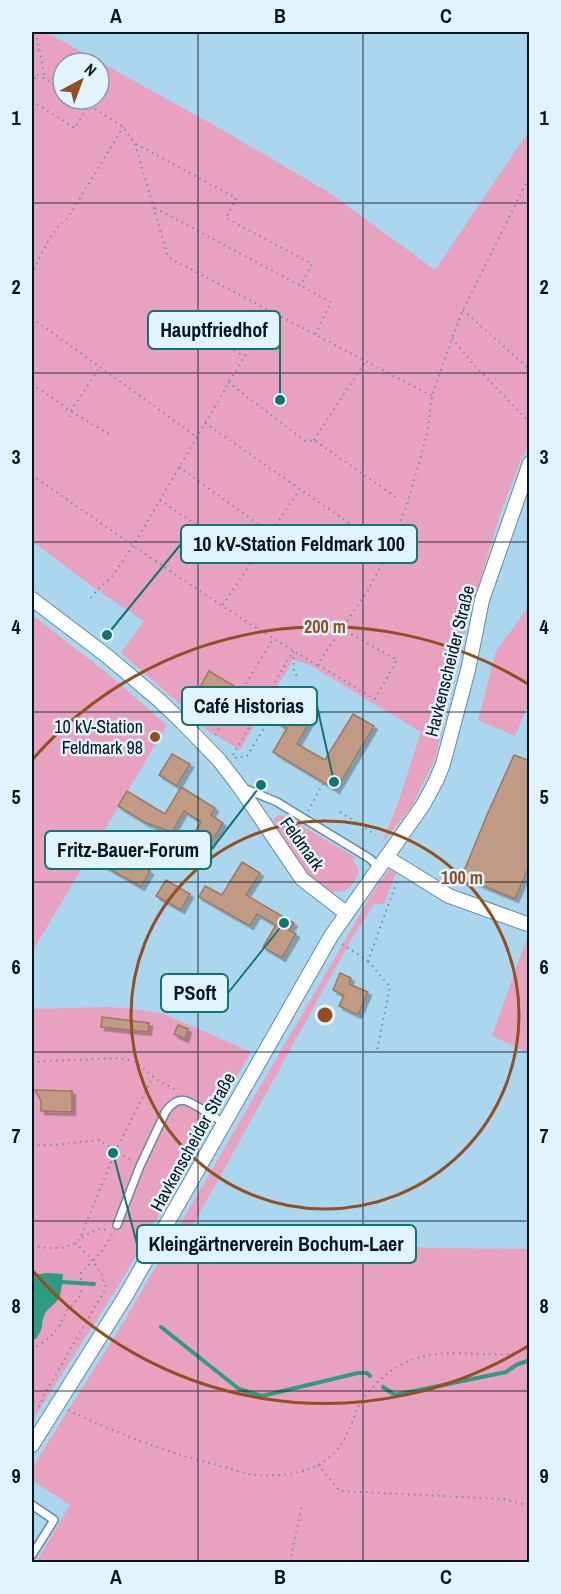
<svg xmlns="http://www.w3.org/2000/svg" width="561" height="1594" viewBox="0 0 561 1594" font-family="'Archivo Narrow',sans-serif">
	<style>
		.green { fill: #e8a2c0; fill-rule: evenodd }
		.water { fill: #2d9c80 }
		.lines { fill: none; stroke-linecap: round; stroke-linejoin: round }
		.stream { stroke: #2d9c80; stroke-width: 4 }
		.building { fill: #c19a84; stroke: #9d7862; stroke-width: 1.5; filter: url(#shadow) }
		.lane-casing { stroke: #628ca2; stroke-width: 10 }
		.street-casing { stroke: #628ca2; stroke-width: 16 }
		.path { stroke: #7092a4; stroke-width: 2; stroke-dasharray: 1.5 4.5; stroke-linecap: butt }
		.lane { stroke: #fff; stroke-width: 7 }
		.street { stroke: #fff; stroke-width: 14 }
		.grid { fill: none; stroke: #06161f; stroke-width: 1.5; stroke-opacity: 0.55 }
		.ring { fill: none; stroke: #934f21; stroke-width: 3 }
		.poi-dot { fill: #934f21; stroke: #e1f3fd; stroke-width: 2 }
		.labels { text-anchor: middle; stroke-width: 5; stroke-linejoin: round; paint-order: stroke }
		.street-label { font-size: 18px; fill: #06161f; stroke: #e1f3fd }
		.poi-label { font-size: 18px; fill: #06161f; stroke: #e1f3fd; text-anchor: end }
		.centre { fill: #934f21; stroke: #e1f3fd; stroke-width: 3 }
		.ring-label { font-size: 18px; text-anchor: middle; font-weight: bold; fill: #934f21; stroke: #e1f3fd; stroke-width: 5; stroke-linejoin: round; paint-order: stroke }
		.leader { fill: none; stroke: #0f766e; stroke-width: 2 }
		.callout-dot { fill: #0f766e; stroke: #e1f3fd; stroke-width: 2 }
		.callout { fill: #e1f3fd; stroke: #0f766e; stroke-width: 2 }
		.callout-label { font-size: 20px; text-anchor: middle; font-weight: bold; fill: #06161f }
		.neatline { fill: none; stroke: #06161f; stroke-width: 2 }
		.grid-label { font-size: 20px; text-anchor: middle; font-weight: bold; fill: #06161f }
	</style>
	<defs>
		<filter id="shadow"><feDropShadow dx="3.5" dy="3.5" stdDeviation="0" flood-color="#0004"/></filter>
	</defs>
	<rect width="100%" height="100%" fill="#aad6ee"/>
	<!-- green -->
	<g class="green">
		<path d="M32,32H46L219,128L330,193L435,270L529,131V444L521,460L501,512L468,619L435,759L412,806L382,843L398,803L421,732L308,664L293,660L240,750L205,729L181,705L121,653L144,621L97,590L32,541ZM63,63H99V99H63Z"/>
		<polygon points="529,606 529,705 528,705 515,736 478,720 496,651"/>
		<polygon points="32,615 102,669 167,725 32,952"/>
		<path d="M278,815L286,817L355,857L353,861L358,868L359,872C354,884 348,894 334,891L332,895L305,872L294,857L273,820Z"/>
		<polygon points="389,869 396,873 384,904 374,904 351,940 187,1236 430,1248 529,1249 529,1562 36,1562 70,1505 32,1480 32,1468 126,1318 370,897"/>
		<polygon points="528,935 530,936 529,1053 492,1036"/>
		<polygon points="107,1007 135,1009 164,1014 251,1052 119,1285 32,1421 32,1009"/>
	</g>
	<!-- water -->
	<path class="water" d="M47,1273L63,1274C62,1281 62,1291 59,1298C55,1305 47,1308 44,1316C40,1327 45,1326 36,1339H32V1275Z"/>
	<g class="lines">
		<!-- stream -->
		<g class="stream">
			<polyline points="59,1283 62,1282 94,1284"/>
			<polyline points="161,1327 239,1389 262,1396 358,1373 367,1373 370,1376"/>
			<polyline points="383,1387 395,1395 506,1372 516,1365 530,1360"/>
		</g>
	</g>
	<!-- building -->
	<g class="building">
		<polygon points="209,671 239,689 231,704 213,693 212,696 199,689"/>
		<polygon points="290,693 317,709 297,744 325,760 353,714 374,726 336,790 273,752 287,728 274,721"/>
		<polygon points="172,754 190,764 177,786 159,775"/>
		<polygon points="514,755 530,761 530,864 515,899 467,879 464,871 487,815"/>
		<polygon points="181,787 215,808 211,815 223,823 210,845 193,835 201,822 184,811 172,832 146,823 118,806 127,791 165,814"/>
		<polygon points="108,847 150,871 141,887 99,863"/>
		<polygon points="242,862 260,873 246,895 294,923 289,930 296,934 282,958 263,947 276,925 257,914 250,926 199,897 205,886 222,895"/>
		<polygon points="166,880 190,894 181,910 156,896"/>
		<polygon points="340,973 351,978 349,984 368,992 358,1015 339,1006 344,995 333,990"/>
		<polygon points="102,1017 149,1023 148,1032 101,1027"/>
		<polygon points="178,1025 188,1029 185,1039 174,1034"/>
		<polygon points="35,1090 72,1091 72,1112 41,1111 41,1101"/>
	</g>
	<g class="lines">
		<defs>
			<g id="lane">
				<polyline points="241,787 277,802 369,858 379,867"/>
				<path d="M117,1225L140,1166L166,1111C180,1093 188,1101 203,1110C210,1115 217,1118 224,1123"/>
				<polyline points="32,1505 54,1520 32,1555"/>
			</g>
			<g id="street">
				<polyline points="32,599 107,656 159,700 183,723 219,760 239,786 302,879 346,913"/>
				<polyline points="386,857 449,896 530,925"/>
				<polyline points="32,1445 125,1297 331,936 423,805 436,781 443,764 468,670 482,600 530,463"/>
			</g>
		</defs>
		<!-- lane casing -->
		<use href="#lane" class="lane-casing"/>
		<!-- street casing -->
		<use href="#street" class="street-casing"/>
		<!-- path -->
		<g class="path">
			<polyline points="36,32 45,79"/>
			<polyline points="32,50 39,49"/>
			<polyline points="32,72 63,89"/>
			<polyline points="32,84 37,74"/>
			<polyline points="80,99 123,127 135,144 168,257 432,396"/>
			<polyline points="32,101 75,128 89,104"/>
			<polyline points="136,144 236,198 226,218 312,264 300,286"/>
			<polyline points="155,208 331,302 315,335"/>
			<path d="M32,275C38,259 54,226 68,218L123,127"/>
			<polyline points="463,310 530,370"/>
			<polyline points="186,314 244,357"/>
			<polyline points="32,318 197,437"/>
			<polyline points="452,338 474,365 530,423"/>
			<polyline points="228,382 305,441 314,440 397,498"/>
			<polyline points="32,384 71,411 112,436"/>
			<polyline points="70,417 71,411 100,367"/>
			<polyline points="205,423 389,551"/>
			<polyline points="314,440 365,362"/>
			<polyline points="179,467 271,533"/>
			<path d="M32,475C125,540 219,607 317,665L368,590L389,551L407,505L427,434L432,396L452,338L463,310L530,175"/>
			<polyline points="160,500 251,562"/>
			<polyline points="91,598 97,590 111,578 133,546 271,311"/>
			<polyline points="223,605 299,490"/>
			<polyline points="293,651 294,671 297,677"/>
			<polyline points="318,665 375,699 397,660 342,629"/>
			<polyline points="229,712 249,724"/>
			<polyline points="215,735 273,639"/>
			<polyline points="233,755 293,651"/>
			<polyline points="235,758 247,756 272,715 274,717"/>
			<polyline points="308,811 324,782"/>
			<polyline points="340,812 376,835"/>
			<polyline points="342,944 368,961 397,881"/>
			<polyline points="368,961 390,987 377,1050"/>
			<path d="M32,1062L117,1058C135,1060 139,1064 152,1076C159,1082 170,1086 178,1091"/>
			<polyline points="32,1145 53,1145 99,1140 131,1160"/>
			<polyline points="82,1237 98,1229 108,1230"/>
			<path d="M32,1246C48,1248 69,1252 80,1238L116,1150L153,1076"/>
			<polyline points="32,1350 49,1338 59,1327 66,1312 81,1295 81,1273 93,1261 76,1243"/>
			<polyline points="39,1407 45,1393 106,1288 102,1275 93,1261 102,1251 113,1233"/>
			<path d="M68,1410C116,1433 165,1452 217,1465C230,1468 243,1474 257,1475C282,1477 315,1473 333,1454C347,1441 351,1422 359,1406C368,1390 385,1373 401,1365C428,1350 455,1353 485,1354C492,1354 500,1355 508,1354C515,1353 523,1350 530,1348"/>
			<polyline points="318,1465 340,1491 503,1499 530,1506"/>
			<polyline points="290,1562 302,1505"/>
		</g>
		<!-- lane -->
		<use href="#lane" class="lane"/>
		<!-- street -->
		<use href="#street" class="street"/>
	</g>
	<!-- grid -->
	<path class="grid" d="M198,32V1562M363,32V1562M32,203H530M32,373H530M32,542H530M32,712H530M32,882H530M32,1052H530M32,1221H530M32,1391H530"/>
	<!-- distance rings -->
	<g class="ring">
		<circle cx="325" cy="1015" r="194"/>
		<path d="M528 1346A388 388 0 0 1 32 1270M32 760A388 388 0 0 1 528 684"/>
	</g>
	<!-- markers -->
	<circle class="poi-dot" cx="155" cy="737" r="6"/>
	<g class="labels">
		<!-- street labels -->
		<g class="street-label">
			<text transform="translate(450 661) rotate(-76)" y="6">Havkenscheider Straße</text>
			<text transform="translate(302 844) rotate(54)" y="6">Feldmark</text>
			<text transform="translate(193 1142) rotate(-61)" y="6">Havkenscheider Straße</text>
		</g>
		<!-- poi labels -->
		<g class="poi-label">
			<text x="143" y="733">10 kV-Station<tspan x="143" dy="21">Feldmark 98</tspan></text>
		</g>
	</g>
	<circle cx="325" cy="1015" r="9" class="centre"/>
	<g class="ring-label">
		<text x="325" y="633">200 m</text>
		<text x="462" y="884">100 m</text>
	</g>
	<!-- callouts -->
	<path class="leader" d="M280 400L280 330M107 635L181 544M334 782L317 706M261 785L211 850M284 923L228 993M113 1153L137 1244"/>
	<g class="callout-dot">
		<circle cx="280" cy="400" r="6"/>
		<circle cx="107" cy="635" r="6"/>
		<circle cx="334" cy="782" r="6"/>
		<circle cx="261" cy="785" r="6"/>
		<circle cx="284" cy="923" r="6"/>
		<circle cx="113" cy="1153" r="6"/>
	</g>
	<g class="callout">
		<rect x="148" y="311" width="132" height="38" rx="6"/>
		<rect x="181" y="525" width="236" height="38" rx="6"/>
		<rect x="182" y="687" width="135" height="38" rx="6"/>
		<rect x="45" y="831" width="166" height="38" rx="6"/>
		<rect x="161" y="974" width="67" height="38" rx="6"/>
		<rect x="137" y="1225" width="279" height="38" rx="6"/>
	</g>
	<g class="callout-label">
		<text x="214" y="337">Hauptfriedhof</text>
		<text x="299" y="551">10 kV-Station Feldmark 100</text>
		<text x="249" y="713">Café Historias</text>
		<text x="128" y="857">Fritz-Bauer-Forum</text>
		<text x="195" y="1000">PSoft</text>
		<text x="276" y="1251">Kleingärtnerverein Bochum-Laer</text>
	</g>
	<!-- border -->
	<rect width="561" height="1594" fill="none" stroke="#e1f3fd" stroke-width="66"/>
	<!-- north arrow -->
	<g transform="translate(81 81) rotate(41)"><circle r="28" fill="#e1f3fd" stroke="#899ba4" stroke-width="1.5"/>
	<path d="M0-4.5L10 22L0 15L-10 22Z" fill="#934f21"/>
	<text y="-9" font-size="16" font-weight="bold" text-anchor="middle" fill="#06161f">N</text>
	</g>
	<rect x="33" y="33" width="495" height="1528" class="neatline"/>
	<g class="grid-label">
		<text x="116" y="23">A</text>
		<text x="280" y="23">B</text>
		<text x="446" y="23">C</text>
		<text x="16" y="125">1</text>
		<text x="544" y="125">1</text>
		<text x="16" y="294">2</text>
		<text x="544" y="294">2</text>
		<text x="16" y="464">3</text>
		<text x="544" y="464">3</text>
		<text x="16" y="634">4</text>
		<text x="544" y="634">4</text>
		<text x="16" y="804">5</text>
		<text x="544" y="804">5</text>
		<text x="16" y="974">6</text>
		<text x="544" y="974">6</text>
		<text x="16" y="1143">7</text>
		<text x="544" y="1143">7</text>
		<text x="16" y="1313">8</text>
		<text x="544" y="1313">8</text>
		<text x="16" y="1483">9</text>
		<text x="544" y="1483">9</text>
		<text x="116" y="1584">A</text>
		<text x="280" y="1584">B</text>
		<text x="446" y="1584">C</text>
	</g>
</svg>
